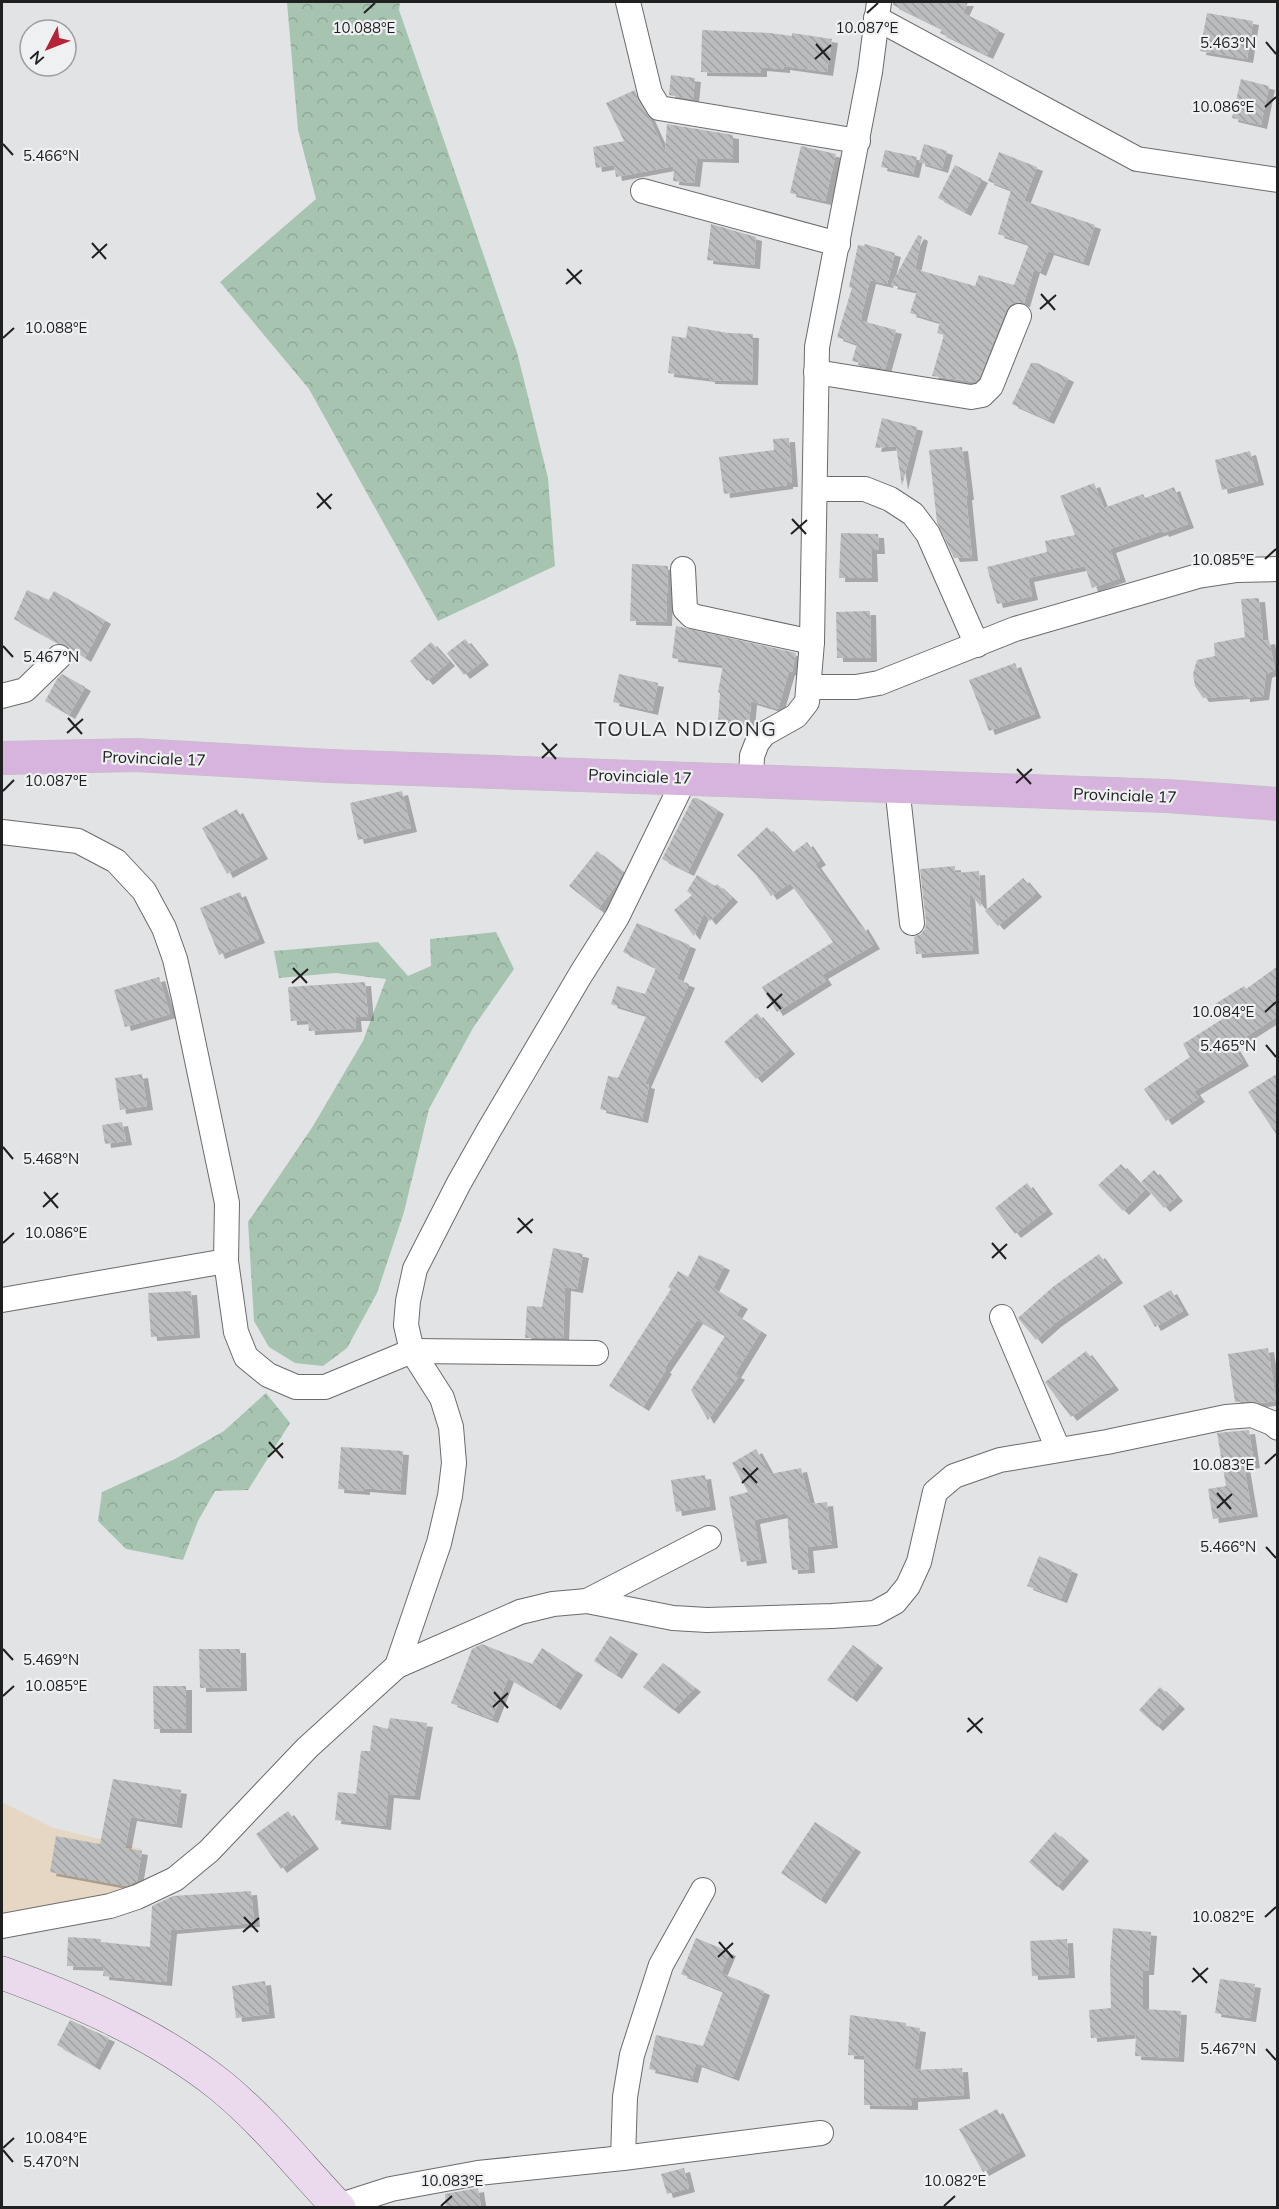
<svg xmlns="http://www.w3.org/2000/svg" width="1279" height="2209" viewBox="0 0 1279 2209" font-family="Mulish,sans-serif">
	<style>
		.education { fill: #e6d7c5 }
		.forest { fill: url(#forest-crowns) }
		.building { fill: url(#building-back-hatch); filter: url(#shadow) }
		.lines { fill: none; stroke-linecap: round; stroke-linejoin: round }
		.street-casing { stroke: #6a6b6d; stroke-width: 26 }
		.secondary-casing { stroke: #6a6b6d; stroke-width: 34 }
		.primary-casing { stroke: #c1c1c1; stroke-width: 34 }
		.street { stroke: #fff; stroke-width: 24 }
		.secondary { stroke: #ebdaee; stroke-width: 33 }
		.primary { stroke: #d7b4dd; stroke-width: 33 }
		.ticks { fill: none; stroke: #202021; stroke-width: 2 }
		.labels { text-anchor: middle; stroke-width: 4.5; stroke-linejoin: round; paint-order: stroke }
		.street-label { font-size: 16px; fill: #202021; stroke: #eff0f2 }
		.quarter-label { font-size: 20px; letter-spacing: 1.5px; fill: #2f3031; stroke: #eff0f2 }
		.ticks-label { font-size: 15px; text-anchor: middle; fill: #202021; stroke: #eff0f2; stroke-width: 4.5; stroke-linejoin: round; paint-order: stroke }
	</style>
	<defs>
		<pattern id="forest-crowns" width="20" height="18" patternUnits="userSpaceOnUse" patternTransform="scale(1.5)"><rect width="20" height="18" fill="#a7c4b1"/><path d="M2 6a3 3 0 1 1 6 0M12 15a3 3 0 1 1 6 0" fill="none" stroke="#8fa898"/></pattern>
		<pattern id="building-back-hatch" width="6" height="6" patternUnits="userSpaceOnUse" patternTransform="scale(1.5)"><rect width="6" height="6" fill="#babcbe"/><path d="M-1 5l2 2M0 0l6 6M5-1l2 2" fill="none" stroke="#a0a1a3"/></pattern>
		<filter id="shadow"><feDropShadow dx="6" dy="4" stdDeviation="0" flood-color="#0004"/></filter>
	</defs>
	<rect width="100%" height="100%" fill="#e2e3e5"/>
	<!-- education -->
	<polygon class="education" points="2,1802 53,1828 142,1849 136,1887 2,1919"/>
	<!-- forest -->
	<g class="forest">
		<polygon points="287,2 400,2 399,10 517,352 548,478 555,566 438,621 309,389 220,282 316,199 298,130"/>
		<polygon points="496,932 514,969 473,1028 429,1109 404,1212 377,1293 347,1348 323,1366 295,1363 269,1347 254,1321 248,1222 313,1126 363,1041 386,979 336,973 279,978 274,951 378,942 408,976 431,966 430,939"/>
		<polygon points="266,1393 290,1423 248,1490 215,1491 198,1521 183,1560 126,1549 98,1521 102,1492 175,1459 224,1431"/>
	</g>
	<!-- building -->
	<g class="building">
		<polygon points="893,2 968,2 963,13 999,30 987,55 940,33 942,29 893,5"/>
		<polygon points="1207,13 1253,21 1247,59 1200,51"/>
		<polygon points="702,30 770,33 792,36 792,33 832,39 827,72 784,66 784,69 761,67 761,73 701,72"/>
		<polygon points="671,75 695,78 693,99 669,95"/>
		<polygon points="1241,79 1269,86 1261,125 1232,118"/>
		<polygon points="635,90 638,100 649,117 665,152 667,124 733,135 733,159 697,158 694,183 673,181 674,166 616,177 614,165 596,168 593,147 624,141 606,103"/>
		<polygon points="924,144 947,151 942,169 919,162"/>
		<polygon points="801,146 836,154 825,201 790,193"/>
		<polygon points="885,150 917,157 913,174 881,167"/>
		<polygon points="999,152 1037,167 1024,201 1095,225 1083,262 1048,251 1040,272 1034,269 1024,303 1016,302 1010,305 1006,310 979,378 975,382 932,376 944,335 937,333 940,322 910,313 917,291 891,285 918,235 922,237 915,269 975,286 979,275 1014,285 1029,244 998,234 1011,190 988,181"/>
		<polygon points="955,165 982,179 965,212 938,198"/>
		<polygon points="711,224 756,237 754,265 707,260"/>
		<polygon points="865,244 895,253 887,284 870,280 861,317 862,321 896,330 885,369 852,361 857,344 837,337 852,288 849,287 858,245 864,246"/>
		<polygon points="688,326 728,333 753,334 752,381 709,380 709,378 668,373 672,336 686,338"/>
		<polygon points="1031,363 1037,363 1068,378 1048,420 1012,404"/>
		<polygon points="882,418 917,427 902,486 896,446 875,448"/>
		<polygon points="789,438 792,483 787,483 787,485 724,494 719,457 774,450 773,439"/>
		<polygon points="962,447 968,496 966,496 972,557 954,558 937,522 929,450"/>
		<polygon points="1250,451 1258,481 1222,490 1215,460"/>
		<polygon points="1094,483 1104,508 1143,494 1145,498 1174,487 1188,524 1163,533 1162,531 1110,549 1120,578 1092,588 1085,566 1028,578 1032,596 997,604 987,567 1047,552 1045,541 1075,535 1060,496"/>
		<polygon points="841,533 878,534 879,550 871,550 872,578 839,578"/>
		<polygon points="632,564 668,566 666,622 630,621"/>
		<polygon points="27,590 49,600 54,591 105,620 85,658 63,644 58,643 14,619"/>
		<polygon points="1259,598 1263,641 1269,640 1275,670 1266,674 1263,696 1244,698 1244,695 1203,698 1195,686 1193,674 1197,660 1215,656 1214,643 1245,637 1241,599"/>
		<polygon points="870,611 871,658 837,658 836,612"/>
		<polygon points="676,626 796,653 792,672 789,671 778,709 751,701 749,724 718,720 720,693 718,692 723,665 672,658"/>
		<polygon points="465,639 483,661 464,675 447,653"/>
		<polygon points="431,642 449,662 427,681 410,661"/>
		<polygon points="1015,663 1035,714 989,731 969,680"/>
		<polygon points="62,674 85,687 69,715 45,701 57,679"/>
		<polygon points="619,674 658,683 652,711 613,702"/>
		<polygon points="402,791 411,828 358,840 350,803"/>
		<polygon points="693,798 697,798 718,810 688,872 662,859"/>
		<polygon points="237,809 262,855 227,874 202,828"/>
		<polygon points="767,827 792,853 807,842 820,861 815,864 860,927 862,925 874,945 822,975 826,981 777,1012 762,987 833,942 790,883 771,896 756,875 737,855"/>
		<polygon points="597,851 623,872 617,884 598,909 569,886"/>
		<polygon points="955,866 955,873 979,871 981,907 969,892 973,950 916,954 914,937 921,934 925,929 926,922 920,869"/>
		<polygon points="697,875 715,886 717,884 732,898 710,921 704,913 694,936 674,910 692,895 687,891"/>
		<polygon points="1023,878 1036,893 998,926 985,911"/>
		<polygon points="240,892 259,939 219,955 200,908"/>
		<polygon points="637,923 690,945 677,979 689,984 645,1084 649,1085 642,1119 600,1109 608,1076 618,1078 647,1015 611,1004 617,986 645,994 656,968 623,952"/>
		<polygon points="1278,966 1278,1016 1233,1045 1243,1062 1194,1091 1199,1098 1166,1121 1144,1089 1190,1057 1183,1044 1224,1018 1215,1004 1244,986 1246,989"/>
		<polygon points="159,977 170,1014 125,1027 114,990"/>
		<polygon points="365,982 368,1017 355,1017 356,1028 309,1031 308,1020 291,1021 288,987"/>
		<polygon points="757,1013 789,1050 756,1079 724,1042"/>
		<polygon points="1278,1073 1278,1137 1248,1092"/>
		<polygon points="142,1074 147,1106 120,1110 115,1078"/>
		<polygon points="122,1122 126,1141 105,1144 102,1125"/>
		<polygon points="1121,1164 1145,1190 1123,1211 1098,1185"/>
		<polygon points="1154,1170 1177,1197 1164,1208 1141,1182"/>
		<polygon points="1027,1183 1047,1210 1015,1234 995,1208"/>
		<polygon points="553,1248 583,1254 577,1289 565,1287 563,1338 525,1338 527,1306 542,1307"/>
		<polygon points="1099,1254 1117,1279 1055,1323 1036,1340 1018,1318 1054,1286"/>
		<polygon points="699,1255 724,1266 713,1288 742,1305 736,1315 761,1331 735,1374 739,1376 708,1420 691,1390 725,1336 697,1320 664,1369 666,1370 643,1407 609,1386 671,1289 668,1287 678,1271 688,1277"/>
		<polygon points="1171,1290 1183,1311 1155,1327 1143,1306"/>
		<polygon points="191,1291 194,1334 151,1337 148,1293"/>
		<polygon points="1268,1348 1276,1401 1261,1403 1251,1401 1235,1402 1228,1354"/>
		<polygon points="1086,1351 1113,1386 1071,1417 1045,1382"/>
		<polygon points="1249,1430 1254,1464 1244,1466 1252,1513 1213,1519 1208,1489 1226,1486 1217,1433"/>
		<polygon points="341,1447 403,1451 400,1491 364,1488 364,1491 338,1489"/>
		<polygon points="756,1449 770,1474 801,1468 810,1504 827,1502 832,1544 807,1547 809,1569 792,1570 787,1513 754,1520 761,1559 741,1562 729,1497 748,1492 732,1463"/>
		<polygon points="705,1475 710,1506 676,1512 671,1480"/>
		<polygon points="1039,1556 1072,1570 1061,1599 1027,1586"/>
		<polygon points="610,1636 632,1650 616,1675 594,1661"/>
		<polygon points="482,1644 532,1664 542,1648 577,1671 555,1706 508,1678 492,1719 451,1703 472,1649"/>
		<polygon points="853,1645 877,1664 851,1698 827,1680"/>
		<polygon points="199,1649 240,1649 241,1687 200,1688"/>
		<polygon points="663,1663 695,1688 673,1710 643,1687"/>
		<polygon points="153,1686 186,1686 186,1729 154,1729"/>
		<polygon points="1160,1687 1179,1705 1157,1727 1139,1710"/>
		<polygon points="390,1718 427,1723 414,1796 388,1794 385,1826 335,1820 338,1792 356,1794 361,1751 370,1751 373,1725 388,1729"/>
		<polygon points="113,1779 181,1790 176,1824 131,1817 125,1848 142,1851 137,1881 126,1886 50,1872 56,1836 100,1844"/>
		<polygon points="288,1811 313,1845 281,1869 256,1834"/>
		<polygon points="815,1822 855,1848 820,1900 781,1873"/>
		<polygon points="1055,1832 1083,1857 1057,1887 1029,1862"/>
		<polygon points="251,1891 254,1923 171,1930 166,1982 103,1976 104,1967 67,1966 68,1937 101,1939 101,1942 150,1947 152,1906 173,1896"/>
		<polygon points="1113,1928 1151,1932 1148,1971 1143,1971 1143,2009 1181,2011 1178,2058 1135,2056 1136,2034 1091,2038 1089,2010 1111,2008 1110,1967"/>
		<polygon points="696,1938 730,1952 721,1973 764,1991 733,2077 696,2063 692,2079 649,2069 656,2035 703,2046 723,1991 681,1974"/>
		<polygon points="1067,1939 1069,1974 1032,1976 1030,1941"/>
		<polygon points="1220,1979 1255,1984 1250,2018 1215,2013"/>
		<polygon points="265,1981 269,2014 236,2018 232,1986"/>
		<polygon points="850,2015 906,2023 906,2026 920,2028 914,2070 962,2068 964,2095 912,2098 912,2106 864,2105 864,2056 848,2055"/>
		<polygon points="70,2020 109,2038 94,2066 57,2045"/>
		<polygon points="997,2109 1020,2152 983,2172 959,2129"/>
		<polygon points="684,2168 689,2188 667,2194 661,2174"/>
		<polygon points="478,2188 481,2208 446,2208 445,2194"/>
	</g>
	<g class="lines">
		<defs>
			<g id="street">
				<polyline points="628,2 650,93 659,108 858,141"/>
				<polyline points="876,18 1137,159 1278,180"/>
				<polyline points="643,191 838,244"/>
				<polyline points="816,372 971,397 982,395 991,386 1019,316"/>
				<polyline points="816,489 865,489 890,499 913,514 928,534 977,645"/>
				<polyline points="683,569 685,609 692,616 812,642"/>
				<polyline points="809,687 856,687 879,683 1015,629 1198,576 1237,570 1278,569"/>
				<polyline points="2,696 25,690 59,657"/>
				<polyline points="751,780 752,756 757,743 764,734 796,716 807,702 812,642 817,347 870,72 879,2"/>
				<polyline points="897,786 912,923"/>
				<polyline points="2,832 78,841 116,861 144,891 164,928 175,959 184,998 227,1203 226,1261 236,1332 246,1357 268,1375 296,1387 325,1387 412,1351 596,1353"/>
				<polyline points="2,1300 226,1261"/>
				<polyline points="1002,1317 1058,1449"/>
				<polyline points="587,1601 709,1538"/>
				<polyline points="397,1666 520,1612 553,1604 587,1601 673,1618 707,1620 832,1616 875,1613 895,1602 908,1586 919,1562 935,1492 954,1476 1000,1460 1107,1442 1226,1417 1252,1415 1272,1423 1278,1428"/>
				<polyline points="2,1926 110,1906 137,1897 175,1879 209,1851 307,1748 397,1666 439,1543 450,1496 454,1463 451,1427 442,1398 412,1351 406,1325 408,1301 415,1269 459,1183 489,1130 581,974 617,917 685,778"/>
				<polyline points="623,2158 625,2097 632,2055 661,1965 703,1890"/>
				<polyline points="338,2206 391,2189 478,2173 623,2158 821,2133"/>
			</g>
			<path id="secondary" d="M2,1973C79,2001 156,2034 221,2086C265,2122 300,2167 339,2208"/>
			<polyline id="primary" points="2,758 136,755 329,766 1166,796 1278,804"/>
		</defs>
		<!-- street casing -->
		<use href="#street" class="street-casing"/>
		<!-- secondary casing -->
		<use href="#secondary" class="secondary-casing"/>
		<!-- primary casing -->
		<use href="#primary" class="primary-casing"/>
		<!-- street -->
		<use href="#street" class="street"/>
		<!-- secondary -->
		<use href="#secondary" class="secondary"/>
		<!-- primary -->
		<use href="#primary" class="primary"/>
	</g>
	<!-- ticks -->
	<path class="ticks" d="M364,13L375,3M867,13L878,3M1266,42L1276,54M816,44L830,60M815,59L831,45M1265,107L1276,97M3,144L13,155M92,243L106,259M92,258L107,244M567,269L581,284M566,284L582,270M1041,294L1055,310M1040,309L1056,295M3,338L14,328M317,493L331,509M317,508L332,494M792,519L806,534M791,534L807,520M1265,559L1276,549M3,646L13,657M68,718L82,734M67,733L83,719M542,743L556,759M542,758L557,744M1017,769L1031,784M1016,783L1032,769M3,791L14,780M293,968L307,983M292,983L308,969M767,993L781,1009M767,1008L782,994M1265,1012L1276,1002M1266,1045L1276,1057M3,1147L13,1159M44,1192L58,1208M43,1207L58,1193M518,1218L532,1233M517,1233L533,1219M3,1243L14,1233M992,1243L1006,1259M992,1258L1007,1244M269,1442L283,1458M268,1457L283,1443M1265,1464L1276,1454M743,1468L757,1483M742,1483L758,1468M1217,1493L1231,1509M1217,1508L1232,1494M1266,1547L1276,1558M3,1649L13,1660M494,1692L508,1708M3,1696L14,1686M493,1707L508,1693M968,1718L982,1733M967,1732L983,1718M244,1917L258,1932M1265,1917L1276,1907M243,1932L259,1918M719,1942L733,1958M718,1957L733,1943M1193,1968L1207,1983M1192,1982L1208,1968M1266,2049L1276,2060M3,2148L14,2138M3,2150L13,2162M441,2206L452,2196M944,2206L955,2196"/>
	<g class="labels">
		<!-- street labels -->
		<g class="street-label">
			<text transform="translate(154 758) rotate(2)" y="6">Provinciale 17</text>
			<text transform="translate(640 776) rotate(2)" y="6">Provinciale 17</text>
			<text transform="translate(1125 795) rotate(2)" y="6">Provinciale 17</text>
		</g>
		<!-- quarter labels -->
		<g class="quarter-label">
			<text x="686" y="736">TOULA NDIZONG</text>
		</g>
	</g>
	<g class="ticks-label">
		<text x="364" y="33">10.088°E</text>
		<text x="867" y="33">10.087°E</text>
		<text x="1228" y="48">5.463°N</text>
		<text x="1223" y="112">10.086°E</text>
		<text x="51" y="161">5.466°N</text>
		<text x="56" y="333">10.088°E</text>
		<text x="1223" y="565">10.085°E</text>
		<text x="51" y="662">5.467°N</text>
		<text x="56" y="786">10.087°E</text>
		<text x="1223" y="1017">10.084°E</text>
		<text x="1228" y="1051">5.465°N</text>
		<text x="51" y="1164">5.468°N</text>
		<text x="56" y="1238">10.086°E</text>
		<text x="1223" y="1470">10.083°E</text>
		<text x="1228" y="1552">5.466°N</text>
		<text x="51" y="1665">5.469°N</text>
		<text x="56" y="1691">10.085°E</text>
		<text x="1223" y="1922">10.082°E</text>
		<text x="1228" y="2054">5.467°N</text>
		<text x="56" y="2143">10.084°E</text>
		<text x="51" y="2167">5.470°N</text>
		<text x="452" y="2186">10.083°E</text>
		<text x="955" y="2186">10.082°E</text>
	</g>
	<!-- border -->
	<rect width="1279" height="2209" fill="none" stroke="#202021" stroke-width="6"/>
	<!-- north arrow -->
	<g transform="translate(48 48) rotate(228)"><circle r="28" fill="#eff0f2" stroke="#9c9d9e" stroke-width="1.5"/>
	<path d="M0-4.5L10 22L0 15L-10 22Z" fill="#b52339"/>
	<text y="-9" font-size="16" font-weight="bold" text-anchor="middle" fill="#202021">N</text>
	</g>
</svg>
